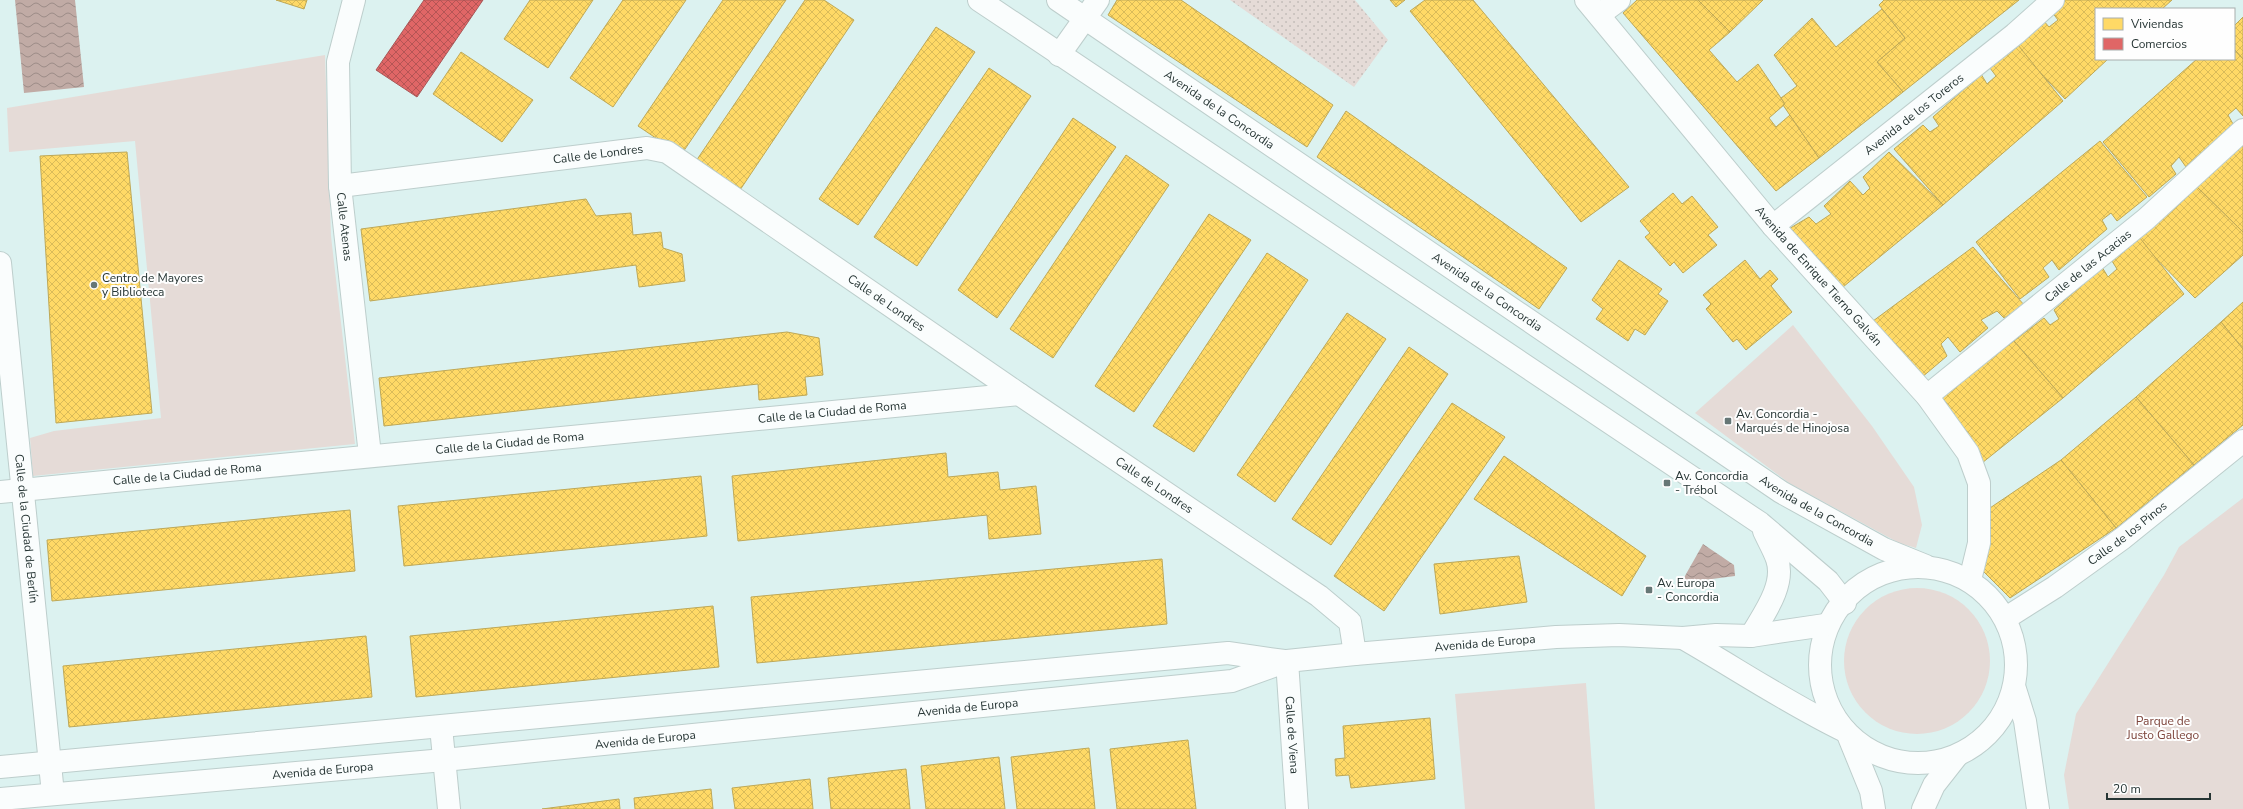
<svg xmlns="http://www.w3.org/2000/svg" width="2243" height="809" viewBox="0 0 2243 809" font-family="'Nunito Sans',sans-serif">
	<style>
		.grass { fill: url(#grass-dots) }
		.park { fill: #e5dbd7 }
		.water { fill: url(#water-waves) }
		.homes { fill: url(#homes-cross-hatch); stroke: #bea857 }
		.shops { fill: url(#shops-cross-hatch); stroke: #a85757 }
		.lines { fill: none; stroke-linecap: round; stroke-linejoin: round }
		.minor-casing { stroke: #bdcecc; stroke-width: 24 }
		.minor { stroke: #fafdfd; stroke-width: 22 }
		.poi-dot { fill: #667776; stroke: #fefefe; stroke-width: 1.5 }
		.labels { text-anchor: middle; stroke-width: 4; stroke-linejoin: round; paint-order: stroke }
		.street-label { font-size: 12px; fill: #263534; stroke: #fefefe }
		.poi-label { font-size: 12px; fill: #263534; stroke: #fefefe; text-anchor: start }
		.park-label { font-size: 12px; fill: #7d443b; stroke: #fefefe }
	</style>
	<defs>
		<pattern id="grass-dots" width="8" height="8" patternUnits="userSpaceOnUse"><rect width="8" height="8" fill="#e5dbd7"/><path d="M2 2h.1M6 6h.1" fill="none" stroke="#c4bdb9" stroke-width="1.8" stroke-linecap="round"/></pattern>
		<pattern id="water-waves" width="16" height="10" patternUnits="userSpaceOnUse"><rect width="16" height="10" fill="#c1aba5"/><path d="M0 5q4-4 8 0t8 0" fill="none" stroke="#9d8c87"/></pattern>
		<pattern id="homes-cross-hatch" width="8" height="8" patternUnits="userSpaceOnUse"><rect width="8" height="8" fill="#ffd966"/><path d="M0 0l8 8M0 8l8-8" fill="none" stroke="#dabb59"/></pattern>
		<pattern id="shops-cross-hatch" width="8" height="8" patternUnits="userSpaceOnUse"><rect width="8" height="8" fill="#e06666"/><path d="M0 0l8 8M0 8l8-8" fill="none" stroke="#b55555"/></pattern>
	</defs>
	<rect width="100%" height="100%" fill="#dcf2f0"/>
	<!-- grass -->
	<polygon class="grass" points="1230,0 1355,0 1388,40 1354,87"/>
	<!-- park -->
	<g class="park">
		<polygon points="325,55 331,236 355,444 33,476 30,438 54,431 161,418 135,141 9,152 7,108"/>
		<polygon points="1793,325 1872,426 1914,487 1922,525 1916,548 1899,543 1789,483 1695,413"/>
		<polygon points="2243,498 2243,809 2069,809 2064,775 2076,714 2164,575 2179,547"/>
		<circle cx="1917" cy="661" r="73"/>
		<polygon points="1586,683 1595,809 1465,809 1455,694"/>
	</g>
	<!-- water -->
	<g class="water">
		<polygon points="15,0 75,0 84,87 24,93"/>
		<polygon points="1703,544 1734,565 1735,576 1681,583"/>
	</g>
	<!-- homes -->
	<g class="homes">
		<polygon points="276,0 307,0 304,9"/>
		<polygon points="530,0 593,0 548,68 504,39"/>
		<polygon points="623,0 686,0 613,107 570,78"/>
		<polygon points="723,0 786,0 681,155 638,126"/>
		<polygon points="805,0 824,0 854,20 740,190 696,161"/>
		<polygon points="1117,0 1181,0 1333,105 1307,147 1108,15"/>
		<polygon points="1390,0 1405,0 1396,7"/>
		<polygon points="1425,0 1473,0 1629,187 1581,222 1410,11"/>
		<polygon points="1637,0 1698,0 1730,32 1709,50 1737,82 1758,64 1785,104 1769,118 1776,127 1790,115 1819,158 1776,191 1623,13"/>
		<polygon points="1698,0 1763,0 1730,32"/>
		<polygon points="1884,0 2019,0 1903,92 1877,62 1905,38 1879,5"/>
		<polygon points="2064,0 2172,0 2162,9 2096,9 2096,59 2108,59 2065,99 2014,45 2043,20 2049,27 2058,20 2052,12"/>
		<polygon points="1882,9 1905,38 1877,62 1903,92 1819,158 1783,105 1785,104 1781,98 1797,86 1774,55 1812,18 1836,47"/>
		<polygon points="2243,17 2243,59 2234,49 2234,26"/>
		<polygon points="936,27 975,52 858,225 819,199"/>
		<polygon points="2018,45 2063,101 1943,205 1894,149 1923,125 1930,132 1939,126 1933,117 1981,74 1987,84 1996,76 1990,68"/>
		<polygon points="2234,49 2243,59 2243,116 2236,108 2228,115 2233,124 2186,167 2179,157 2171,166 2176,174 2149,197 2103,142 2197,59 2234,59"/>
		<polygon points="461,52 533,100 502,142 433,94"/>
		<polygon points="989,68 1031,96 917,266 874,237"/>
		<polygon points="1346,111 1567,268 1539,309 1317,157"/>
		<polygon points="1073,118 1116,147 997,318 958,290"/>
		<polygon points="2100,141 2147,197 2117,221 2111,213 2102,220 2107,229 2059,270 2052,260 2043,268 2049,277 2020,299 1976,242"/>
		<polygon points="2243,142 2243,232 2197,187"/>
		<polygon points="127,152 152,413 56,423 40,156"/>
		<polygon points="1889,152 1943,205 1843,287 1787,230 1809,217 1816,224 1831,214 1824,206 1850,181 1863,195 1870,188 1863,177"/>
		<polygon points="1126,155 1169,185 1053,358 1010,329"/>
		<polygon points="2197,187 2243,232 2243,255 2195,298 2135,237"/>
		<polygon points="1673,193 1682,204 1692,196 1718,227 1708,235 1717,245 1683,273 1674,262 1670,266 1645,237 1650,233 1640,221"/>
		<polygon points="586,199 596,216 631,213 633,235 661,232 663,248 682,254 685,281 639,287 636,265 370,301 361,229"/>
		<polygon points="1209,214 1251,240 1134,412 1095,386"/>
		<polygon points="2140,238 2184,294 2063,398 2014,341 2044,318 2050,325 2059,319 2054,310 2102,267 2108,277 2117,269 2112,261"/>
		<polygon points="1973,247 2025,306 2004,318 1997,311 1981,320 1988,328 1960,352 1948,337 1941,344 1947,356 1921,378 1869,324"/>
		<polygon points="1267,253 1308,280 1194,452 1153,426"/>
		<polygon points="1619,260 1662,289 1658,294 1668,301 1645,335 1635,329 1628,341 1596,319 1603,309 1592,300"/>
		<polygon points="1745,260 1760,279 1770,270 1778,279 1771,286 1792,312 1746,350 1737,339 1733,342 1706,309 1711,304 1703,295"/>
		<polygon points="2243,302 2243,349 2221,322"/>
		<polygon points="1347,313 1386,339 1275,502 1237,475"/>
		<polygon points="2221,322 2243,349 2243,425 2194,465 2136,397"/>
		<polygon points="787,332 819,338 823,375 805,377 807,395 759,400 758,384 384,426 379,378"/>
		<polygon points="2014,341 2063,398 1982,463 1939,397"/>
		<polygon points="1409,347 1448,374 1331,545 1292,519"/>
		<polygon points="2136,397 2194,465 2116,528 2061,460"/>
		<polygon points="1452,403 1505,437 1384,611 1334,576"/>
		<polygon points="946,453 948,477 998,472 1000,490 1036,486 1041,534 989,539 987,515 738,541 732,476"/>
		<polygon points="1504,456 1646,556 1622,596 1474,499"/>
		<polygon points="2061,460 2116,528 2010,598 1982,570 1987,510"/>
		<polygon points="701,476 707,536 404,566 398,506"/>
		<polygon points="350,510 355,571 52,601 47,540"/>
		<polygon points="1519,556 1527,602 1440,614 1434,564"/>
		<polygon points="1162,559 1167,624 757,663 751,597"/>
		<polygon points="713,606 719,667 416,697 410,636"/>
		<polygon points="366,636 372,697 69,727 63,666"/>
		<polygon points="1430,718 1435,779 1351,788 1349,775 1336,776 1335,759 1345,758 1343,726"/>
		<polygon points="1188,740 1196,809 1117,809 1110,749"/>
		<polygon points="1089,748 1095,809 1017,809 1011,757"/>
		<polygon points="999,757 1005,809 926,809 921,766"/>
		<polygon points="906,769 910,809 831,809 828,778"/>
		<polygon points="810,779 813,809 735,809 732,788"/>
		<polygon points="711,789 713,809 635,809 634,798"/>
		<polygon points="619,799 620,809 542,809"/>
	</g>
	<!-- shops -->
	<polygon class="shops" points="424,0 483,0 417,97 376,70"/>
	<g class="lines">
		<defs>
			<g id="minor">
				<path id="s1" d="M354,0L338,62L340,186L370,455"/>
				<polyline points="979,0 1760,523 1828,581 1845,603"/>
				<path id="s2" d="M1058,0L1781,492L1884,549L1926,566"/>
				<path id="s3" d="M1586,0L1773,226L1927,396L1968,453L1979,483V543L1970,580"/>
				<polyline points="1599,15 1619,0"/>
				<polyline points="1059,55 1098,0"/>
				<path id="s4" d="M340,186L647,148L667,152L1019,394L1319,596L1350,622L1355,654"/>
				<path id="s5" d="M1773,226L2015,34L2053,0"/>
				<path id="s6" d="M0,263L53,794"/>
				<path id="s7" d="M1927,396L2146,219L2243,130"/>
				<path id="s8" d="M0,492L1019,394"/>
				<circle cx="1918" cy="665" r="98"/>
				<path id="s9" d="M2006,618L2055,587L2123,538L2243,441"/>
				<path d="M1751,636C1763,615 1786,585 1777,559C1774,550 1768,540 1764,531"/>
				<path d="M1683,638C1737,669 1789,704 1845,731"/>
				<path id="s10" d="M1287,661L1297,809"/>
				<polyline points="2015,689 2025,721 2038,809"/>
				<polyline points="441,727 449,809"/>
				<polyline points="1849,737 1871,791 1874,809"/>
				<polyline points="0,767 1228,653 1284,661"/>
				<path id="s11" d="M0,799L444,760L1232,681L1287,661L1355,654L1556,637L1619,635L1683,638L1716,635L1751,636L1825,625"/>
				<polyline points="1923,809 1934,785 1956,757"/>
			</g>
		</defs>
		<!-- minor casing -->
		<use href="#minor" class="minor-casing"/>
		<!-- minor -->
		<use href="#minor" class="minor"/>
	</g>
	<!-- markers -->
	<g class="poi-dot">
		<circle cx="94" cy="285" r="4"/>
		<rect x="1724" y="417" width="8" height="8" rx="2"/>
		<rect x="1663" y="479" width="8" height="8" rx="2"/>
		<rect x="1645" y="586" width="8" height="8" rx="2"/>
	</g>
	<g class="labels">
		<!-- street labels -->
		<g class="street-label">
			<text dy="4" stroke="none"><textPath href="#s2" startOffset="195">Avenida de la Concordia</textPath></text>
			<text dy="4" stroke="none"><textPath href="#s5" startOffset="180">Avenida de los Toreros</textPath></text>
			<text dy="4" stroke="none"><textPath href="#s4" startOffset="260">Calle de Londres</textPath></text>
			<text dy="4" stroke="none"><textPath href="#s1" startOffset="229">Calle Atenas</textPath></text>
			<text dy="4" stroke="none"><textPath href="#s7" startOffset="207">Calle de las Acacias</textPath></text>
			<text dy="4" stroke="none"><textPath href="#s3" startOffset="361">Avenida de Enrique Tierno Galván</textPath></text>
			<text dy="4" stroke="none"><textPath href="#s2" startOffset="519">Avenida de la Concordia</textPath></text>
			<text dy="4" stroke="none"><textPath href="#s4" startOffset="596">Calle de Londres</textPath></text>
			<text dy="4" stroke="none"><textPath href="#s8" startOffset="836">Calle de la Ciudad de Roma</textPath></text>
			<text dy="4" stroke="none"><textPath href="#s8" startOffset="512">Calle de la Ciudad de Roma</textPath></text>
			<text dy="4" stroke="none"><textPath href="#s8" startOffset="188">Calle de la Ciudad de Roma</textPath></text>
			<text dy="4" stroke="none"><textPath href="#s4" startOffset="920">Calle de Londres</textPath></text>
			<text dy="4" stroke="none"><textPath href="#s2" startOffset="915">Avenida de la Concordia</textPath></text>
			<text dy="4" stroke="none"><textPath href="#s6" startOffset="267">Calle de la Ciudad de Berlín</textPath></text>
			<text dy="4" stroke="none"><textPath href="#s9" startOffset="148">Calle de los Pinos</textPath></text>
			<text dy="4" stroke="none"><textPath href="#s11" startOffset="1495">Avenida de Europa</textPath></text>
			<text dy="4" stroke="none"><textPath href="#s11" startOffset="972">Avenida de Europa</textPath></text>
			<text dy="4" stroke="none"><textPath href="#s10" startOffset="74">Calle de Viena</textPath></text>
			<text dy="4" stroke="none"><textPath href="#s11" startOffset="648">Avenida de Europa</textPath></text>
			<text dy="4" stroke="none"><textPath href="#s11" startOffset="324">Avenida de Europa</textPath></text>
		</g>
		<!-- poi labels -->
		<g class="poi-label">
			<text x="102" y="282">Centro de Mayores<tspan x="102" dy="14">y Biblioteca</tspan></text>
			<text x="1736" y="418">Av. Concordia -<tspan x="1736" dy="14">Marqués de Hinojosa</tspan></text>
			<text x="1675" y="480">Av. Concordia<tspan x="1675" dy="14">- Trébol</tspan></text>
			<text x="1657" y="587">Av. Europa<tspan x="1657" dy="14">- Concordia</tspan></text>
		</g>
		<!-- park labels -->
		<g class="park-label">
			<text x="2163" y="725">Parque de<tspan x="2163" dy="14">Justo Gallego</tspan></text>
		</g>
	</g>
	<!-- legend -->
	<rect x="2095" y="8" width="140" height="52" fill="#fefefe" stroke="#a8aead"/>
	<rect x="2103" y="18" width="20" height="12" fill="#ffd966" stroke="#a8aead"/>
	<text x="2131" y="28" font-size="12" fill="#263534">Viviendas</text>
	<rect x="2103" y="38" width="20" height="12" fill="#e06666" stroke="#a8aead"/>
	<text x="2131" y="48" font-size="12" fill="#263534">Comercios</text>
	<!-- scale -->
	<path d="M2107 793v6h103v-6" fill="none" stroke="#263534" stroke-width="2"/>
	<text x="2113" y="793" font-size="12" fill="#263534" stroke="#fefefe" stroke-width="3" paint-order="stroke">20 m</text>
</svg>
